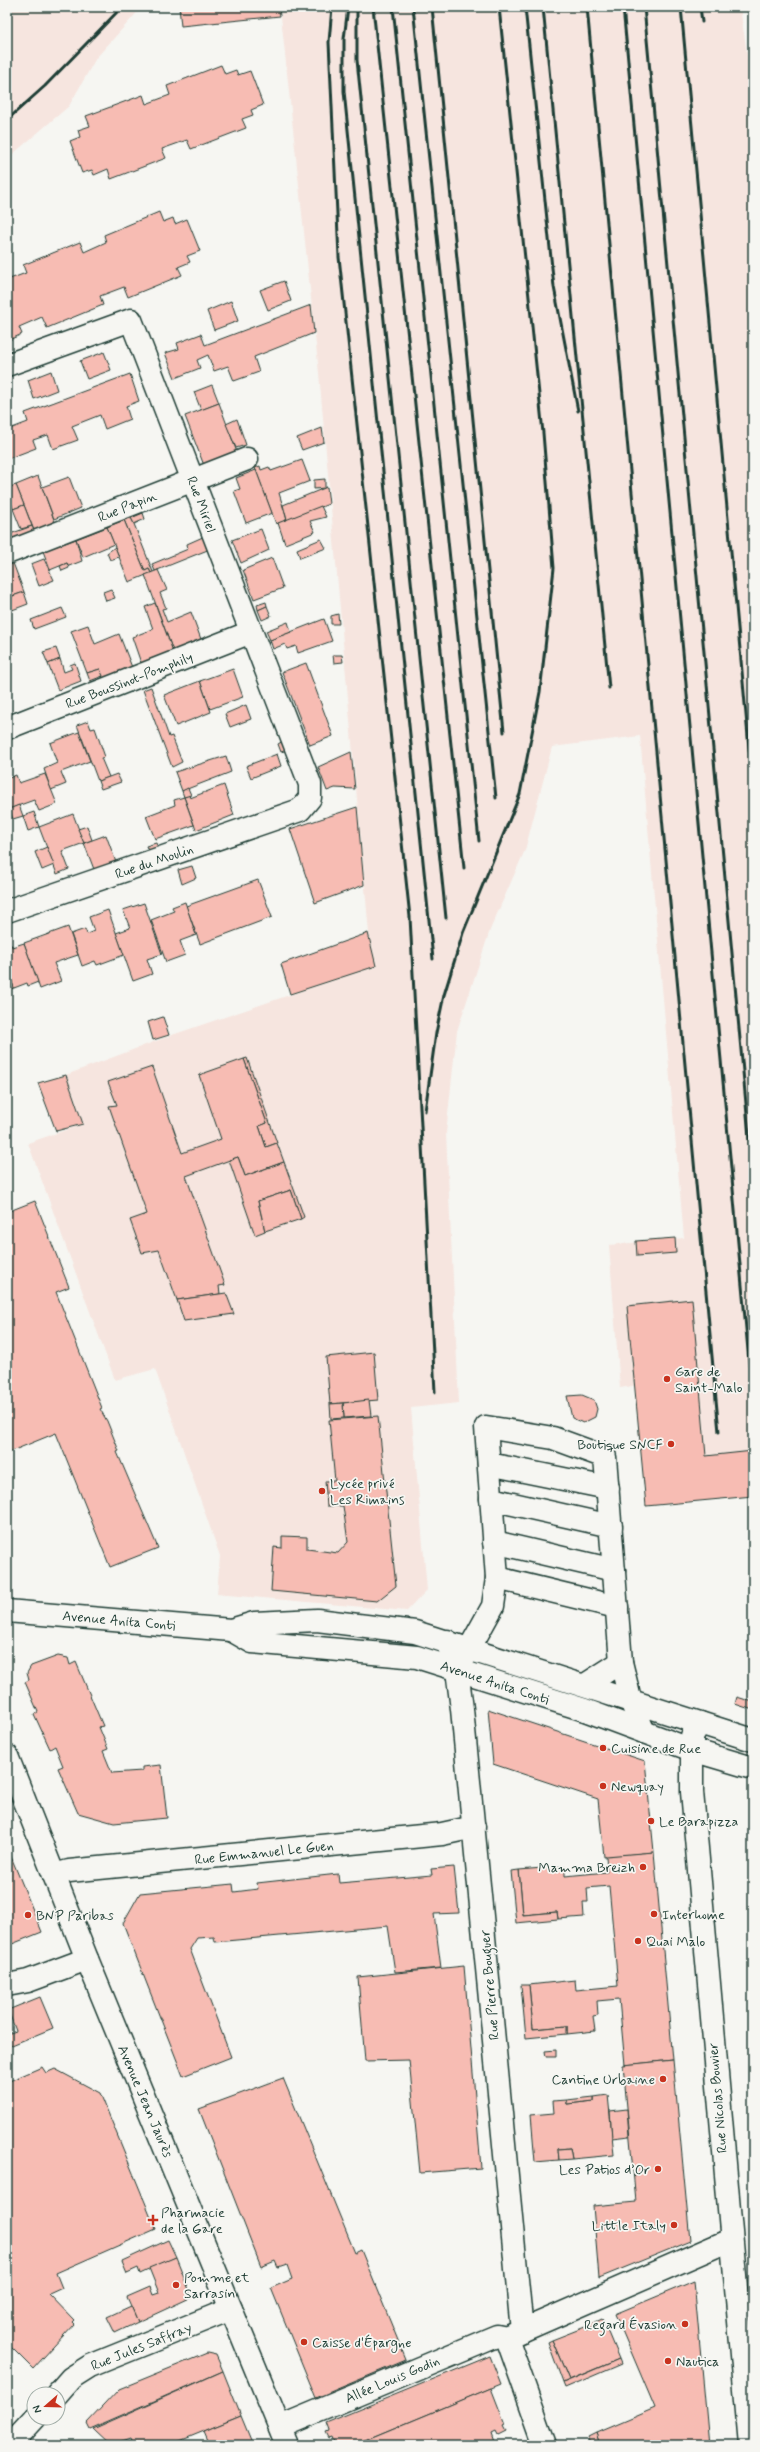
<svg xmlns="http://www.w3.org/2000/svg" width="760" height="2452" viewBox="0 0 760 2452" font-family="Mynerve,sans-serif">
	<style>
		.built { fill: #f6e5df }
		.building { fill: #f7bcb3; stroke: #1f3d34 }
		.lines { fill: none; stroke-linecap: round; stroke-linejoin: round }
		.minor-casing { stroke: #1f3d34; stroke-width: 25 }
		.major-casing { stroke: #1f3d34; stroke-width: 25 }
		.minor { stroke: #f6f6f2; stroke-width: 22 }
		.major { stroke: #f6f6f2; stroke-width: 22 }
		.rail { stroke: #1f3d34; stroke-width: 3 }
		.poi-dot { fill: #c8321e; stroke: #f6f6f2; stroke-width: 1.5 }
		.labels { text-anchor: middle; stroke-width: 3.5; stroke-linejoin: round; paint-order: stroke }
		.street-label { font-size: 14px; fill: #1f3d34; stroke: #f6f6f2 }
		.poi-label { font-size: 14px; fill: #1f3d34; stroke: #f6f6f2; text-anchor: start }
	</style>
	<rect width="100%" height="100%" fill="#f6f6f2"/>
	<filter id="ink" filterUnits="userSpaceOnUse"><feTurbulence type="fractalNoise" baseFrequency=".025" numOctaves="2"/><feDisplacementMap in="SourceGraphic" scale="8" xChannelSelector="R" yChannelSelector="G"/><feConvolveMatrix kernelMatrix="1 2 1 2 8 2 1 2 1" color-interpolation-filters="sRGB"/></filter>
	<g filter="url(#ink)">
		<!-- built -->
		<g class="built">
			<polygon points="7,7 142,7 96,58 69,106 7,159"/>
			<polygon points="280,7 740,7 753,94 753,1483 650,1493 639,1385 620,1388 609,1245 684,1238 640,736 552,747 525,850 490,930 457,1031 446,1133 459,1403 411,1408 427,1590 407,1611 217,1594 220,1556 155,1369 115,1380 28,1143 83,1124 66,1075 172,1035 372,967 319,373"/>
		</g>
		<!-- building -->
		<g class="building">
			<polygon points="179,7 279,7 280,16 181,26"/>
			<polygon points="221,65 225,74 236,70 238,75 250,71 263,105 251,110 253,115 242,119 246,128 191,149 187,140 162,149 166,158 111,179 108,169 94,175 92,170 82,173 70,141 80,137 78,130 90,126 86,116 143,95 146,104 170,95 167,86"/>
			<polygon points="159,212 163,222 173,218 175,224 187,219 200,251 187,256 190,262 178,267 182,275 128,297 124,287 100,296 103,305 47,328 42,317 19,327 22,334 7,341 7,280 26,273 23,265 80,242 84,252 106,242 104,235"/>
			<polygon points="284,281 291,301 268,310 260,290"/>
			<polygon points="231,301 238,321 214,330 207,311"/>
			<polygon points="311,305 314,333 254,357 259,372 234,381 228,366 214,371 208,355 197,360 200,368 175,378 165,353 179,349 177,343 201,334 205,345"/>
			<polygon points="104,352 111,370 87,379 80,361"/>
			<polygon points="51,371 57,390 34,399 28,380"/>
			<polygon points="130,374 139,401 126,406 130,419 105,429 100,415 72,426 78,440 53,449 48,435 33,440 36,448 7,459 7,430 28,422 25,413"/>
			<polygon points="212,385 219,403 201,410 194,392"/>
			<polygon points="219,403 238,455 205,468 185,416"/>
			<polygon points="237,419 246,445 236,448 226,424"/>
			<polygon points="322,428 324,442 302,450 297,438"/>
			<polygon points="302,460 310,481 279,493 287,520 276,524 255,468 260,466 261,470 269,467 271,471"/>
			<polygon points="256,470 272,513 246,523 234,491 240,489 236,478"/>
			<polygon points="38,476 56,525 35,533 16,485"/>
			<polygon points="69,477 81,508 54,519 42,487"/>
			<polygon points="325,479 325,488 314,489 314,480"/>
			<polygon points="16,485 24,505 13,509 7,488"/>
			<polygon points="327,487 329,504 287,520 283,505"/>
			<polygon points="24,505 32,526 21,529 13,509"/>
			<polygon points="321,506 326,517 310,521 315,532 285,544 278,523"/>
			<polygon points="143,513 145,519 134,524 131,518"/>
			<polygon points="131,518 134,524 153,572 151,573 149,569 145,571 124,520"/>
			<polygon points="124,520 145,571 149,569 151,573 129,582 107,527"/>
			<polygon points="32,526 35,533 14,542 10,534"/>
			<polygon points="107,527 114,544 83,557 76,539"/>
			<polygon points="261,529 269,550 241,563 232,540"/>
			<polygon points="205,536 210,549 155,571 152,564 188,549 187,544"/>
			<polygon points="76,539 82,561 69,566 67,563 50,570 43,551"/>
			<polygon points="321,539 326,548 300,558 297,549"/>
			<polygon points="115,547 119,557 110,560 107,553"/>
			<polygon points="272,558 283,588 254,599 243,570"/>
			<polygon points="44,559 54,580 39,586 31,564"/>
			<polygon points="13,563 24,592 7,598 7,565"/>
			<polygon points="67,563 69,568 62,571 60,566"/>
			<polygon points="158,570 167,590 160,593 166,608 162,609 167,622 191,612 202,642 174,654 145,575"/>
			<polygon points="111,589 115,598 106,601 103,592"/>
			<polygon points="24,592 28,604 7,612 7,598"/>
			<polygon points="266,602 267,606 258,610 257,605"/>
			<polygon points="155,603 174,654 142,666 132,637 153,629 145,607"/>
			<polygon points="267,606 271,616 262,620 258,610"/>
			<polygon points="62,608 66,617 34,629 31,620"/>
			<polygon points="338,614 339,624 331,624 331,616"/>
			<polygon points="324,619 332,641 298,653 296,646 287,649 285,644 273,649 270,640"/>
			<polygon points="288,622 291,632 270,640 266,631"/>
			<polygon points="88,625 95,644 119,634 133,670 104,681 100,669 87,673 71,631"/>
			<polygon points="56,648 60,659 48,664 43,652"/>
			<polygon points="333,655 342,655 343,662 334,663"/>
			<polygon points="60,659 64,672 72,669 70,665 75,663 81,681 58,690 48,664"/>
			<polygon points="306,663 333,736 310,745 282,672"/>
			<polygon points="100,669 103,676 90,681 87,673"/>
			<polygon points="233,669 243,697 210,709 200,681"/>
			<polygon points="200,681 211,712 176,726 164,695"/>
			<polygon points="151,687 169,737 172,736 182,762 172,767 143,690"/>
			<polygon points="246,705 251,719 230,727 225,714"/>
			<polygon points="88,721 91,729 95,728 105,757 101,758 109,777 98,781 77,725"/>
			<polygon points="79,732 90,761 61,772 66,784 51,790 44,769 57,763 50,743"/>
			<polygon points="283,741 287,750 281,752 278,744"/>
			<polygon points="351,752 355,789 335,788 327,791 318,767"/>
			<polygon points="277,754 281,766 251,778 246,766"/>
			<polygon points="226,756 231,772 182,791 175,772"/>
			<polygon points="45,774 57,804 39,811 34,800 9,809 7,779 16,775 19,783"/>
			<polygon points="117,774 121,782 101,789 98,781"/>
			<polygon points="224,785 234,815 196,830 184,797 189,795 190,798"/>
			<polygon points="188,788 191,795 184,797 182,791"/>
			<polygon points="184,797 194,825 155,839 146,816 175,805 174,800"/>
			<polygon points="19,805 23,816 13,819 9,809"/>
			<polygon points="357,807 364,885 315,903 290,829"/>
			<polygon points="34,812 39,827 28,831 23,816"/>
			<polygon points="73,814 84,843 62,851 69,869 57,874 39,827"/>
			<polygon points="87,826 92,840 84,843 78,829"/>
			<polygon points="106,835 117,865 95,872 84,843"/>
			<polygon points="156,843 159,850 149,853 146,846"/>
			<polygon points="47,847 54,865 42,870 35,852"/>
			<polygon points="192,866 196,878 182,884 178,870"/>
			<polygon points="258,880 272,917 200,944 186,906"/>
			<polygon points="185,902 196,935 180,941 185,955 166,962 151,920 174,911 172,907"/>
			<polygon points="144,903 162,954 147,959 152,974 133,981 116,933 130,928 123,910"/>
			<polygon points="108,910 124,955 97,965 95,961 82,966 71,934 85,929 87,934 94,931 89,917"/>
			<polygon points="68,927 78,955 54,963 61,981 40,989 24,943"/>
			<polygon points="368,933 376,966 290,994 281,964"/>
			<polygon points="24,943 38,982 28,986 27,983 14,988 7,968 7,946 12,945 12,947"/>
			<polygon points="7,968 14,988 7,990"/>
			<polygon points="163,1017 169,1035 153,1040 148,1022"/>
			<polygon points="247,1058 277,1143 266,1147 259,1126 267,1123 244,1059"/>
			<polygon points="244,1059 267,1123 259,1126 266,1147 277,1143 284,1162 245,1176 238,1157 186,1176 225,1285 219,1286 220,1294 177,1300 159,1250 142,1253 130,1220 147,1214 109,1106 117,1105 108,1082 152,1067 182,1153 221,1139 199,1075"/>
			<polygon points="66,1075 83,1124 56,1131 38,1083"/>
			<polygon points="238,1157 245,1176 284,1162 304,1217 301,1219 291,1190 258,1201 265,1231 255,1235 229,1160"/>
			<polygon points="291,1190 301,1219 265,1231 258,1201"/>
			<polygon points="35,1201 69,1287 56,1292 102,1408 100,1409 107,1421 119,1451 117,1452 158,1548 110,1567 56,1433 7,1453 7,1212"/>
			<polygon points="675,1238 676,1253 637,1256 636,1241"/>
			<polygon points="226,1293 234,1314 184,1321 177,1300"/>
			<polygon points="692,1299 706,1456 753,1451 753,1496 646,1506 627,1306"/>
			<polygon points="374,1352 378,1400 330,1404 326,1357"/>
			<polygon points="582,1395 594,1400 597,1409 595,1417 583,1423 572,1418 567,1396"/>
			<polygon points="369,1400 371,1416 344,1418 343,1403"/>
			<polygon points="343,1403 344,1418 331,1419 330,1404"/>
			<polygon points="378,1416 396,1586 377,1601 271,1591 274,1547 282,1548 282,1536 307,1537 307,1549 338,1553 348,1542 343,1506 327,1506 325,1481 335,1481 329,1420"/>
			<polygon points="58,1656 68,1658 70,1665 76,1662 103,1726 99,1727 108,1749 103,1751 112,1773 142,1771 142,1767 161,1765 167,1818 114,1823 78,1813 58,1768 63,1766 55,1746 50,1749 34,1714 38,1712 25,1682 29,1680 27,1673 31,1666"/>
			<polygon points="737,1697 753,1702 753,1710 735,1704"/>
			<polygon points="488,1709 645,1761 654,1852 604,1857 598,1799 493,1764"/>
			<polygon points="7,1847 42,1932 7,1946"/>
			<polygon points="654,1852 673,2060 625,2065 619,1999 597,2001 598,2015 593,2016 595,2031 567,2034 567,2026 533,2029 529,1985 575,1980 576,1990 618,1986 609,1886 587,1888 588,1902 583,1902 584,1917 558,1919 557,1912 523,1915 519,1870 565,1866 565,1876 607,1872 606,1856"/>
			<polygon points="454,1867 459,1913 434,1914 441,1968 395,1972 388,1926 215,1942 214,1937 197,1938 190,1949 231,2057 183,2076 123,1923 140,1893 233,1884 234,1892 258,1889 257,1883 338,1874 339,1883 432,1875 431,1869"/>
			<polygon points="519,1870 523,1915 557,1912 558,1919 516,1923 511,1871"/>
			<polygon points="464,1966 481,2168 420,2173 409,2060 365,2061 358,1977"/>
			<polygon points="521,1985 529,1985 533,2029 567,2026 567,2034 526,2038"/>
			<polygon points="40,1997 53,2028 7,2047 7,2034 16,2031 8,2010"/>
			<polygon points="556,2050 556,2057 546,2057 545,2051"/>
			<polygon points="673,2060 690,2241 599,2278 593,2206 636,2202 623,2065"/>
			<polygon points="42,2067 46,2073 55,2069 100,2093 156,2229 56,2273 62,2288 49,2294 74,2320 72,2322 74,2324 33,2369 7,2343 7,2082"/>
			<polygon points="283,2078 355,2253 361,2250 406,2360 316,2398 271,2288 292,2279 287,2265 278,2268 275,2261 261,2267 199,2109"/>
			<polygon points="608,2095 614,2155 572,2159 570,2148 558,2149 559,2160 535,2162 531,2115 554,2113 553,2101 567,2100 567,2104 594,2101 594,2097"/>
			<polygon points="594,2097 594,2101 567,2104 567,2100"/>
			<polygon points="627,2109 629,2136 612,2138 610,2111"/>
			<polygon points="570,2148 572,2159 559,2160 558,2149"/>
			<polygon points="168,2240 176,2257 140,2274 138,2268 127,2273 122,2261"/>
			<polygon points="176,2257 192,2297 138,2322 127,2297 150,2287 153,2295 159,2293 149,2268"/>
			<polygon points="694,2281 709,2445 600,2445 596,2433 655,2408 615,2314"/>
			<polygon points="131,2306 138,2322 115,2333 107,2317"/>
			<polygon points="602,2319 604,2323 586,2331 585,2327"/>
			<polygon points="604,2323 619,2359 569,2380 552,2340 585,2327 586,2331"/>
			<polygon points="552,2340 569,2380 563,2383 548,2342"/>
			<polygon points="207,2353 216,2355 223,2371 90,2429 87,2423 119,2389"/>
			<polygon points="490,2356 501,2384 354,2445 335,2445 332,2437 329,2438 326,2432 329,2431 326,2423"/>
			<polygon points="619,2359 621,2364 565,2388 563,2383"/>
			<polygon points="223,2371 241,2416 170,2445 134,2445 131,2438 110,2445 93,2429"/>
			<polygon points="491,2388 505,2424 503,2425 506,2431 498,2435 496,2431 492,2433 496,2445 354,2445"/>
			<polygon points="241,2416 253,2445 210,2445 204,2431"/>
			<polygon points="596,2433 600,2445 592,2445 588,2437"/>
		</g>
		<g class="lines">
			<defs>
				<g id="minor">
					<polyline points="7,365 131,320 310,784 310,798 300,810 7,911"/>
					<polyline points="7,553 247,459"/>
					<polyline points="7,728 251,632"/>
					<polyline points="489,1464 608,1488"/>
					<polyline points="491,1499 611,1526"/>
					<polyline points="494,1542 614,1570"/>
					<polyline points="497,1578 617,1607"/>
					<polyline points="7,1611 231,1630 254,1623 317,1620 415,1632 753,1740"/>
					<polyline points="231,1630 252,1642 417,1657 585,1710 692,1750 753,1768"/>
					<polyline points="447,1641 457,1670 462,1709 522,2331"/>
					<polyline points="463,1660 493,1606 497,1578 486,1427 553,1438 605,1457 621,1662 630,1699 644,1732"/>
					<polyline points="585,1685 621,1662"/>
					<polyline points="700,1723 692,1736 692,1792 750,2445"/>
					<polyline points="54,1875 69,1871 442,1834 474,1827"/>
					<polyline points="7,1985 28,1981 87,1959"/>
					<polyline points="510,2336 730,2240"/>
					<polyline points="507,2338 545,2445"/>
					<polyline points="57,2394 71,2378 90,2366 231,2309"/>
					<polyline points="280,2427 485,2341 497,2336 507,2338"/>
					<polyline points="10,2445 35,2418"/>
				</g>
				<polyline id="major" points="7,1756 87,1959 287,2445"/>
			</defs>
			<!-- minor casing -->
			<use href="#minor" class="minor-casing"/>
			<!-- major casing -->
			<use href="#major" class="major-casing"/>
			<!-- minor -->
			<use href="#minor" class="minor"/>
			<!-- major -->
			<use href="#major" class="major"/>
			<!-- rail -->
			<g class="rail">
				<polyline points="332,7 329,42 339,257 410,917 435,1392"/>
				<polyline points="348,7 344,39 344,91 433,959"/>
				<polyline points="357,7 357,60 446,918"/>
				<polyline points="373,7 464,868"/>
				<polyline points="393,7 479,841"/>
				<polyline points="413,7 496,798"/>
				<polyline points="432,7 504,732"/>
				<polyline points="525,7 554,287 578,411"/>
				<polyline points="543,7 609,688"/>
				<polyline points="587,7 719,1432"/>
				<polyline points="623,7 753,1404"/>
				<polyline points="644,7 753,1179"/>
				<polyline points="681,7 753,791"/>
				<polyline points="700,7 702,22"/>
				<polyline points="7,120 45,86 122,7"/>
				<polyline points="425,1111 436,1033 444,995 463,933 520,794 540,692 554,568 543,433 499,7"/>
			</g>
		</g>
	</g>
	<!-- markers -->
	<g class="poi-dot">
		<circle cx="667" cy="1379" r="4"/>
		<circle cx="671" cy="1444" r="4"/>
		<circle cx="322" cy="1491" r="4"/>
		<circle cx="603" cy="1748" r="4"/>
		<circle cx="603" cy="1786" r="4"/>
		<circle cx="651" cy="1821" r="4"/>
		<circle cx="643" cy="1867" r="4"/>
		<circle cx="654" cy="1914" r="4"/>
		<circle cx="28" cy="1915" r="4"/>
		<circle cx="638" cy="1941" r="4"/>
		<circle cx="663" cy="2079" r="4"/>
		<circle cx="658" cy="2169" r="4"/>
		<path d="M151 2214h4v4h4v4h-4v4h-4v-4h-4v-4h4z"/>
		<circle cx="674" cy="2225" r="4"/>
		<circle cx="176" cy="2285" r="4"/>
		<circle cx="685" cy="2324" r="4"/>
		<circle cx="304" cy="2342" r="4"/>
		<circle cx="668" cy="2361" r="4"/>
	</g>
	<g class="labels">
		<!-- street labels -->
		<g class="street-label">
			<text transform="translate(202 504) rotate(69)" y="5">Rue Miriel</text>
			<text transform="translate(127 506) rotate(-22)" y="5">Rue Papin</text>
			<text transform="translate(129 680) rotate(-21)" y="5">Rue Boussinot-Pomphily</text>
			<text transform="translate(154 861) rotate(-19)" y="5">Rue du Moulin</text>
			<text transform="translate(119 1620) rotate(5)" y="5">Avenue Anita Conti</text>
			<text transform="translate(495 1682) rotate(18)" y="5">Avenue Anita Conti</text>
			<text transform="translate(264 1852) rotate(-6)" y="5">Rue Emmanuel Le Guen</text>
			<text transform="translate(489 1985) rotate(-95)" y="5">Rue Pierre Bouguer</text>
			<text transform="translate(717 2098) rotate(-95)" y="5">Rue Nicolas Bouvier</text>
			<text transform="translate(146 2101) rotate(67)" y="5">Avenue Jean Jaurès</text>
			<text transform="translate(141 2346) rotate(-22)" y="5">Rue Jules Saffray</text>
			<text transform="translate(392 2379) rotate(-23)" y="5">Allée Louis Godin</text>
		</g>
		<!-- poi labels -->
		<g class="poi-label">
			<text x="675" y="1376">Gare de<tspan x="675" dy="16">Saint-Malo</tspan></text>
			<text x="663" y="1449" text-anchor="end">Boutique SNCF</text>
			<text x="330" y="1488">Lycée privé<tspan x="330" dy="16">Les Rimains</tspan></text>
			<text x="611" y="1753">Cuisine de Rue</text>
			<text x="611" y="1791">Newquay</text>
			<text x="659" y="1826">Le Barapizza</text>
			<text x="635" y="1872" text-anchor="end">Mamma Breizh</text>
			<text x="662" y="1919">Interhome</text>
			<text x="36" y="1920">BNP Paribas</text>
			<text x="646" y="1946">Quai Malo</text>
			<text x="655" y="2084" text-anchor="end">Cantine Urbaine</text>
			<text x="650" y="2174" text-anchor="end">Les Patios d’Or</text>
			<text x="161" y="2217">Pharmacie<tspan x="161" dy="16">de la Gare</tspan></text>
			<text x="666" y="2230" text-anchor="end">Little Italy</text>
			<text x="184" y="2282">Pomme et<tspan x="184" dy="16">Sarrasin</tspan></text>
			<text x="677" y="2329" text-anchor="end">Regard Évasion</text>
			<text x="312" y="2347">Caisse d'Épargne</text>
			<text x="676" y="2366">Nautica</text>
		</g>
	</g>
	<!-- margin -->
	<rect width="760" height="2452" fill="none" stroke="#f6f6f2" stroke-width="24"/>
	<rect x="12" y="12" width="736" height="2428" fill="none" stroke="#1f3d34" stroke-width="1.5" filter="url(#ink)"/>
	<!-- north arrow -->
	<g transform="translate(46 2406) rotate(250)"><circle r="19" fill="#f6f6f2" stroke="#a0aca6"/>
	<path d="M0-3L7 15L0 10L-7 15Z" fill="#c8321e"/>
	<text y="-6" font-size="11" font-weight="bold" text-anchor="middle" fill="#1f3d34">N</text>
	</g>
</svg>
